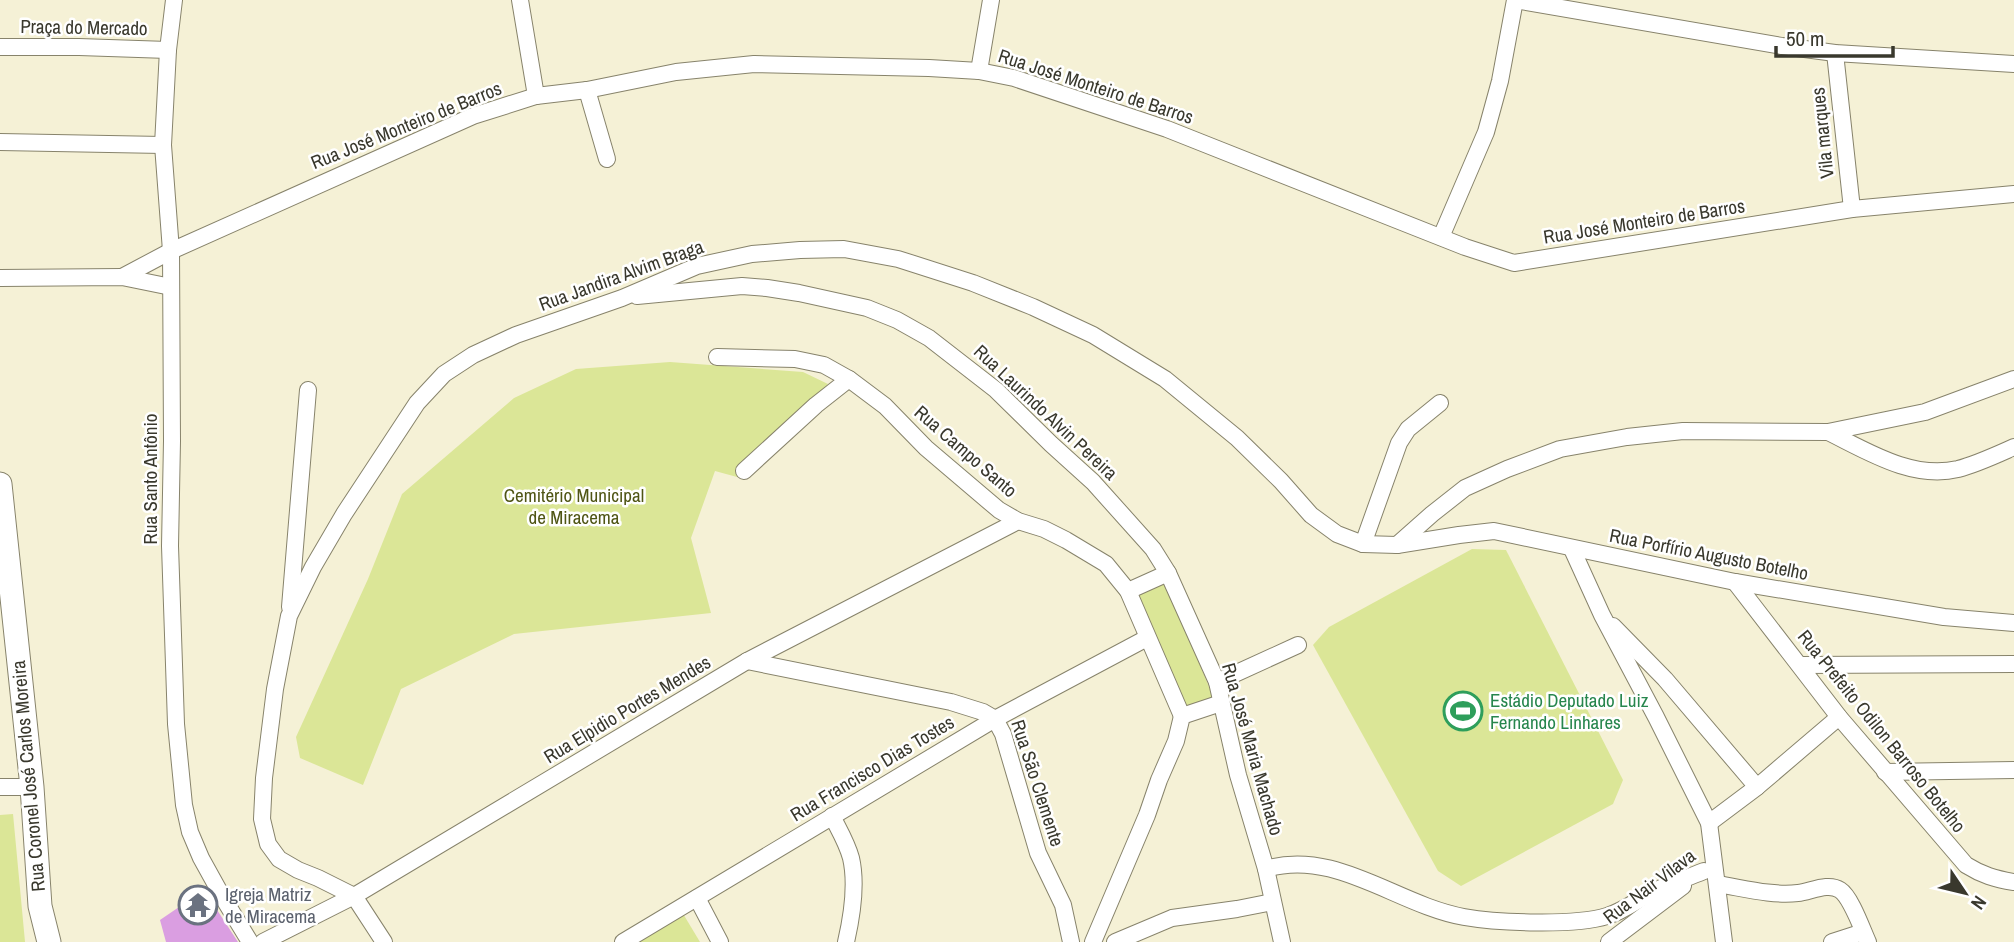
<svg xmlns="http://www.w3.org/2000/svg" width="2014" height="942" viewBox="0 0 2014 942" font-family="'Archivo Narrow',sans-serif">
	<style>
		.green { fill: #dbe697 }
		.building { fill: #da9ee1 }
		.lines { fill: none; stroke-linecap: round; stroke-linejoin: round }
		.street-casing { stroke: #87836b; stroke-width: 18 }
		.secondary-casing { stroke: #87836b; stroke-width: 25 }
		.street { stroke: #fff; stroke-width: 16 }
		.secondary { stroke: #fff; stroke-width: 23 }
		.labels { text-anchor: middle; stroke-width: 5; stroke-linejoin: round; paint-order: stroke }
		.street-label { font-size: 19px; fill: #39382d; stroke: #fff }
		.park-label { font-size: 19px; fill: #4f5514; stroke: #fff }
		.leisure-label { font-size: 19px; fill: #27864d; stroke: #fff; text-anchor: start }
		.worship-label { font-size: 19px; fill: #5b616d; stroke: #fff; text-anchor: start }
	</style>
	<rect width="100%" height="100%" fill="#f5f1d6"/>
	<!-- green -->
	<g class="green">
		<polygon points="670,362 803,372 828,384 737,477 715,471 691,538 711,613 514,634 401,689 363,785 300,758 296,737 368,579 402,494 514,398 576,369"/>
		<polygon points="1472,549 1506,550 1623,780 1613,804 1461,886 1438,871 1313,645 1329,627"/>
		<polygon points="1164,577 1214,699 1176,710 1131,594"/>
		<polygon points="13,814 25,942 0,942 0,815"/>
		<polygon points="682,912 700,942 634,942"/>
	</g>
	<!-- building -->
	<polygon class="building" points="204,890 238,942 166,942 160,920"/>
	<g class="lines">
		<defs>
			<g id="street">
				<polyline points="174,0 168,50 163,145 171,251 172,441 170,546 176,724 184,805 190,832 201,858 222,896 250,942"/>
				<polyline points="520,0 536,96"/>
				<polyline points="1515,0 1782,46 1835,53 2014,64"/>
				<polyline points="0,47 79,47 168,50"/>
				<polyline points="1835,53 1852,209"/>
				<polyline points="979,71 991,0"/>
				<polyline points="587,90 607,159"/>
				<polyline points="0,142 163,145"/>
				<polyline points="1441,237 1486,132 1500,81 1515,0"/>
				<polyline points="122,277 171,251 473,116 536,96 587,90 676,72 754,64 929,68 979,71 1014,78 1167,129 1465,247 1514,263 1852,209 2014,194"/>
				<polyline points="0,278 122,277 171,287"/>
				<polyline points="637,296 742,286 767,288 799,293 867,308 897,320 929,338 996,390 1051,444 1093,482 1153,549 1168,573 1217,682 1238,775 1266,869 1282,942"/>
				<polyline points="717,357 795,359 824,365 849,379 885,406 926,448 999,510 1018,521 1044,529 1066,540 1106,564 1128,591 1182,716"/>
				<path d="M1828,432C1867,451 1912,480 1958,469C1977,464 1996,455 2014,447"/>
				<polyline points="744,471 816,405 849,379"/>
				<polyline points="1363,544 1399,443 1408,429 1440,403"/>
				<polyline points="1397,545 1432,514 1465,488 1507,469 1560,449 1627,437 1683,431 1828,432 1925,412 2014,379"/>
				<polyline points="1572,549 1602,615 1656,717 1709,823 1724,942"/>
				<path d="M1735,582L1839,717L1966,865C1982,875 1995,879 2014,882"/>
				<polyline points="1128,591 1168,573"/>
				<polyline points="290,607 308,390"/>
				<polyline points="1613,626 1665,679 1757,787"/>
				<polyline points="747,661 951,702 983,712 995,719 1003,734 1038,853 1063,905 1071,942"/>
				<polyline points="1800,665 2014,664"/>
				<polyline points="1217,682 1298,645"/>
				<polyline points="1885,772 2014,770"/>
				<polyline points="0,787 32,787"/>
				<path d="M832,816C839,830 847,843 851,858C857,884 852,916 846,942"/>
				<polyline points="1709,823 1757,787 1839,717"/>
				<path d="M1266,869C1335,848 1397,905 1464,917C1498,923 1575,926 1607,916C1624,911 1639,899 1654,891C1670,884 1687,878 1704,871"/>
				<path d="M1717,884C1743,888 1771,896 1798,893C1810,892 1828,882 1840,890C1851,897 1862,929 1868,942"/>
				<polyline points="697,898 720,942"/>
				<polyline points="263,942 354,896 747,661 1018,521"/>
				<polyline points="384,942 354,896 318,878 298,870 279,859 268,844 262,819 264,778 275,689 289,616 313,567 344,514 417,403 444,374 473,355 516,335 622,298 697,266 752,254 800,250 844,249 898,259 973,283 1033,307 1093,335 1165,379 1237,438 1281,481 1311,515 1337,534 1363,544 1397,545 1459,535 1494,531 1735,582 1944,617 2014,623"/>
				<polyline points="623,942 995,719 1147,638"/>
				<polyline points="1093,942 1147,815 1159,780 1176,741 1182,716 1221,703"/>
				<polyline points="1115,942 1172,918 1237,909 1272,902"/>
				<polyline points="1609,942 1683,886"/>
				<polyline points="1832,942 1863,932"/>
			</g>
			<polyline id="secondary" points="0,484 32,787 40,906 49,942"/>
		</defs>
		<!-- street casing -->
		<use href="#street" class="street-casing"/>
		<!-- secondary casing -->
		<use href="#secondary" class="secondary-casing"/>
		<!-- street -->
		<use href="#street" class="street"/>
		<!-- secondary -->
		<use href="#secondary" class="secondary"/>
	</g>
	<!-- icons -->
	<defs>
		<symbol id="stadium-ring" viewBox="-11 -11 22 22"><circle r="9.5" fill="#fff" stroke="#2e9e5b" stroke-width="1.5"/><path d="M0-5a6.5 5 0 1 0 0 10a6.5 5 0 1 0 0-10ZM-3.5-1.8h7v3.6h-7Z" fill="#2e9e5b"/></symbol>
		<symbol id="temple-ring" viewBox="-11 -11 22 22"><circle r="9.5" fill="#fff" stroke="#6b7280" stroke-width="1.5"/><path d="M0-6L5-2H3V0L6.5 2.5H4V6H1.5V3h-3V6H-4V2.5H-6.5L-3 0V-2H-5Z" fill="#6b7280"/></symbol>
	</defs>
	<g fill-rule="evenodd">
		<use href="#stadium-ring" x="1441" y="689" width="44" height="44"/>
		<use href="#temple-ring" x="176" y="883" width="44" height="44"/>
	</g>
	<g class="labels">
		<!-- street labels -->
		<g class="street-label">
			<text transform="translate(84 27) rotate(1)" y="7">Praça do Mercado</text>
			<text transform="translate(1096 86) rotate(18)" y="7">Rua José Monteiro de Barros</text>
			<text transform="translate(406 125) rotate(-22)" y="7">Rua José Monteiro de Barros</text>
			<text transform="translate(1822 133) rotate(-96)" y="7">Vila marques</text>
			<text transform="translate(1644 221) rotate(-9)" y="7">Rua José Monteiro de Barros</text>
			<text transform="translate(621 275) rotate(-20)" y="7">Rua Jandira Alvim Braga</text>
			<text transform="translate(1046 412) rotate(43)" y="7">Rua Laurindo Alvin Pereira</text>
			<text transform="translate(966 451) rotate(41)" y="7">Rua Campo Santo</text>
			<text transform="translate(150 479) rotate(-90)" y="7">Rua Santo Antônio</text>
			<text transform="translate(1709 554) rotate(11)" y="7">Rua Porfírio Augusto Botelho</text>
			<text transform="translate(627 709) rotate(-31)" y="7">Rua Elpidio Portes Mendes</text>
			<text transform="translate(1882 731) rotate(51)" y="7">Rua Prefeito Odilon Barroso Botelho</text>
			<text transform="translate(1253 749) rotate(74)" y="7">Rua José Maria Machado</text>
			<text transform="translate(872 768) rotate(-31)" y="7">Rua Francisco Dias Tostes</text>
			<text transform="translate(28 776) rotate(-95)" y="7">Rua Coronel José Carlos Moreira</text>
			<text transform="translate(1038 783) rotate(72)" y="7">Rua São Clemente</text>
			<text transform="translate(1649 886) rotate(-37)" y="7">Rua Nair Vilava</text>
		</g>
		<!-- park labels -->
		<g class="park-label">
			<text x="574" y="502">Cemitério Municipal<tspan x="574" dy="22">de Miracema</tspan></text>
		</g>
		<!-- leisure labels -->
		<g class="leisure-label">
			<text x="1490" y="707">Estádio Deputado Luiz<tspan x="1490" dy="22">Fernando Linhares</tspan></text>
		</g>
		<!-- worship labels -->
		<g class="worship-label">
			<text x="225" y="901">Igreja Matriz<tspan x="225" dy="22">de Miracema</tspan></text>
		</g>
	</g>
	<!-- north arrow -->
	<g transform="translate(1965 893) rotate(125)" stroke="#ffffff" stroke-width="5" paint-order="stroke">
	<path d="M0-5L12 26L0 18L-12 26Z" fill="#39382d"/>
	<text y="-10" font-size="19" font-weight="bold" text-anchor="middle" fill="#39382d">N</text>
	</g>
	<!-- scale -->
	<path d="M1776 46v10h117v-10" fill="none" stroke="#39382d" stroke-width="3.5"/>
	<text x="1786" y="46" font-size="21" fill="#39382d" stroke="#ffffff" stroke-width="5" paint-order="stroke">50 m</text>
</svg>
